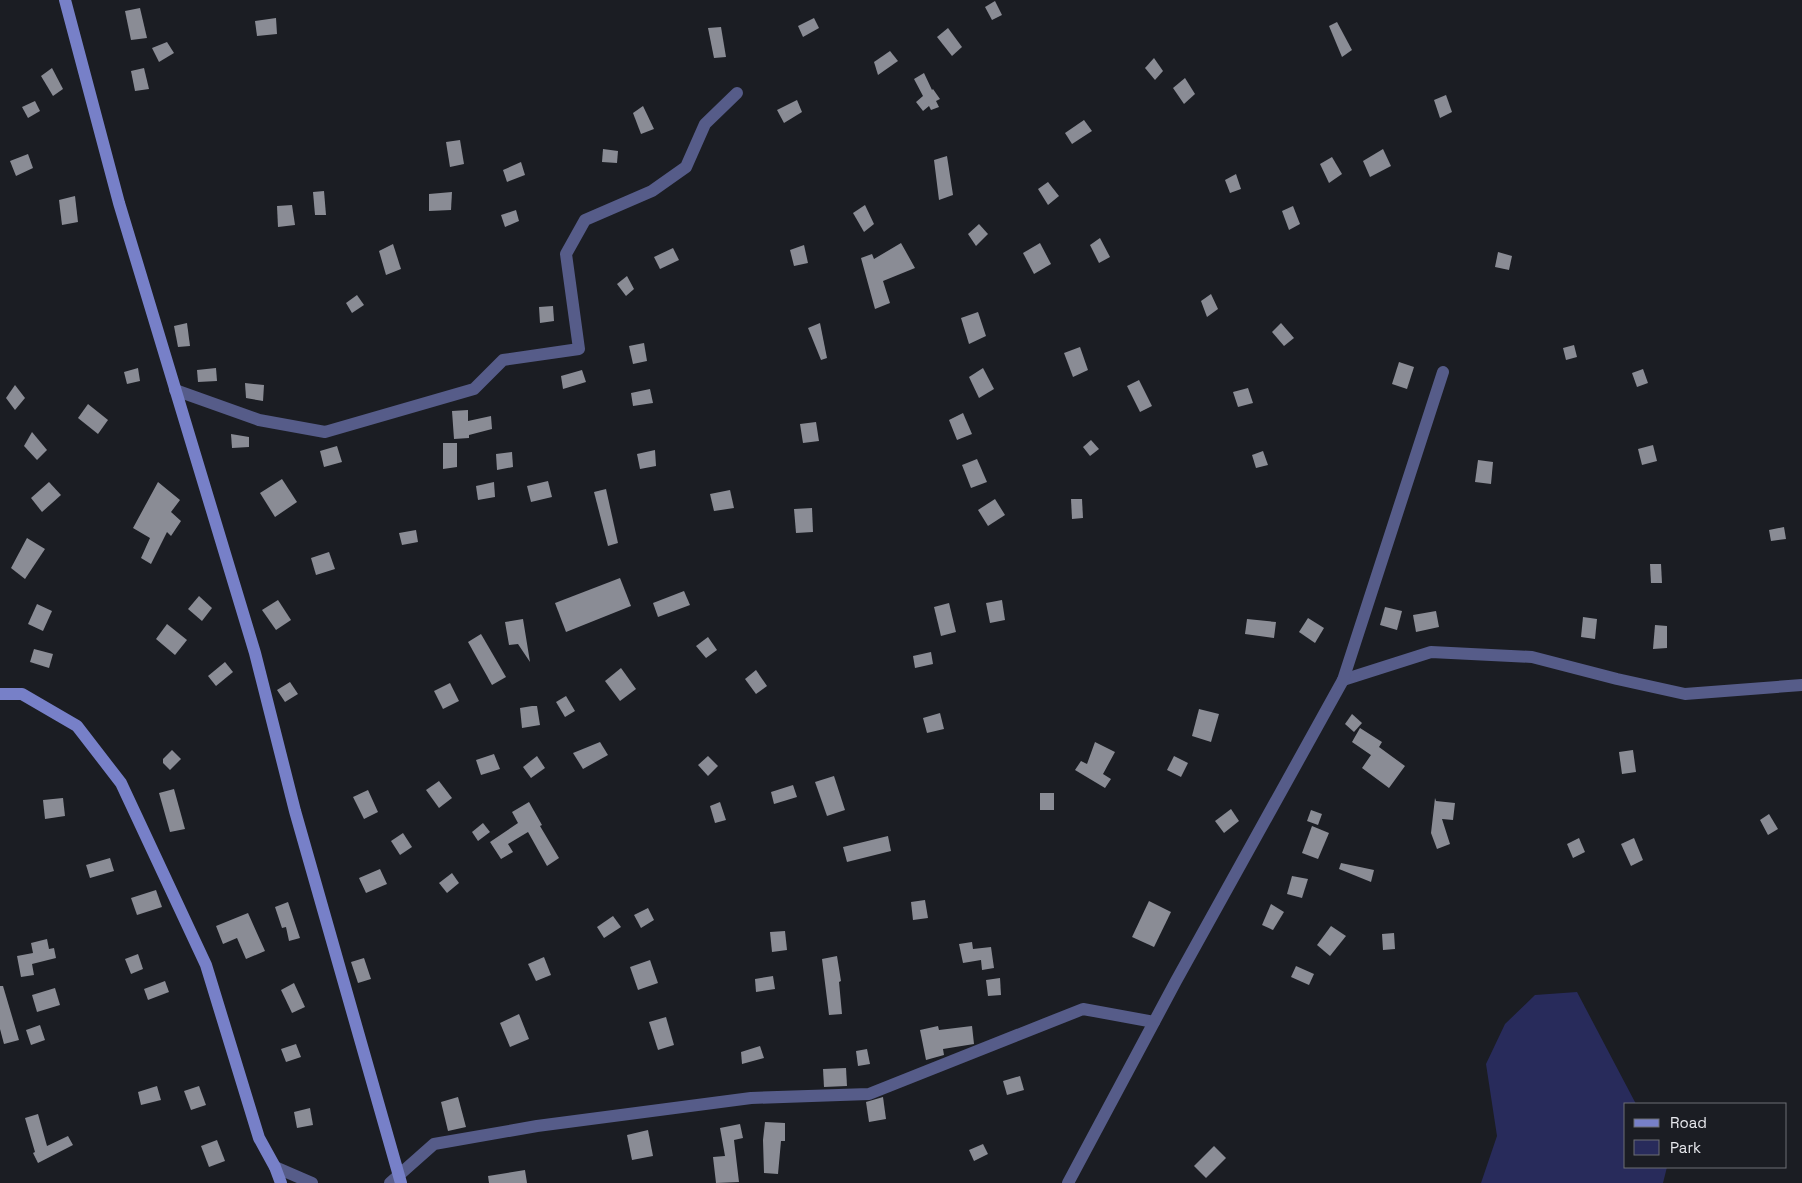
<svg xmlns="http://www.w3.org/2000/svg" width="1802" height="1183" viewBox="0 0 1802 1183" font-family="'Space Grotesk',sans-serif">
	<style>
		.green { fill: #282b5b }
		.building { fill: #8a8c95 }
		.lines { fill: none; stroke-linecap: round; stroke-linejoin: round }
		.street { stroke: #565c89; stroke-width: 12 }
		.secondary { stroke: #7780c8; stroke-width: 12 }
	</style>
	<rect width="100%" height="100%" fill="#1b1d23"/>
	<!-- green -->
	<polygon class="green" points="1577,992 1636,1104 1626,1104 1626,1167 1667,1167 1663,1183 1481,1183 1497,1136 1486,1064 1505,1024 1535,995"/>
	<!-- building -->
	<g class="building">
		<polygon points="995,1 1002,15 992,20 985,7"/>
		<polygon points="140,8 147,38 131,40 125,11"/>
		<polygon points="276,18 277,34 257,36 255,21"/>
		<polygon points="814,18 819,28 803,37 798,26"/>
		<polygon points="1337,22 1352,50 1342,57 1329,26"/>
		<polygon points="721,27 726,57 714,58 708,28"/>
		<polygon points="948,28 962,47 952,56 937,37"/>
		<polygon points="167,42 174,53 159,62 152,48"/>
		<polygon points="890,51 898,61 878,75 874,62"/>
		<polygon points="1154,58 1163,71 1155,80 1145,68"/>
		<polygon points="52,68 63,89 53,96 41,76"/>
		<polygon points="144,68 149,89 135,91 131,71"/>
		<polygon points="924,73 932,90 933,89 940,99 936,101 939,107 931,110 929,106 923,111 916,102 923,96 914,79"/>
		<polygon points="1185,78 1195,94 1184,104 1173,88"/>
		<polygon points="1446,95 1452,112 1440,118 1434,100"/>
		<polygon points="797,100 802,112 784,123 777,110"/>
		<polygon points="35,101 40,111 28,118 22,107"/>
		<polygon points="643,106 654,129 641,134 633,113"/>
		<polygon points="1084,120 1092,131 1072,144 1065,133"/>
		<polygon points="460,140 464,164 450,167 446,142"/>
		<polygon points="603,149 618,151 617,163 602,162"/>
		<polygon points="1383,149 1391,166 1370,177 1363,161"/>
		<polygon points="28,154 33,168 16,176 10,161"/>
		<polygon points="947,156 953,195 939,200 934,160"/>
		<polygon points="1332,157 1342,174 1329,183 1320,164"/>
		<polygon points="521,162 525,175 507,182 503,170"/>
		<polygon points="1236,174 1241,189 1230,193 1225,180"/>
		<polygon points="1048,182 1059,196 1048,205 1038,189"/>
		<polygon points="324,191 326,215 315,215 313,192"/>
		<polygon points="452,192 451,210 429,211 429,194"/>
		<polygon points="75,196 78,222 62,225 59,200"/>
		<polygon points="292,205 295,225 278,227 277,206"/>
		<polygon points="865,205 874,224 864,232 853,213"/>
		<polygon points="1293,206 1300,224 1289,230 1282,211"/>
		<polygon points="516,210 519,221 505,227 501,215"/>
		<polygon points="979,224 988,234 976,246 968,234"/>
		<polygon points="1100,238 1110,257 1099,263 1090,245"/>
		<polygon points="901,243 915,268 883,281 890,303 875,309 861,258 872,254 874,259"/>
		<polygon points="1040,243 1051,264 1034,274 1023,253"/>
		<polygon points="393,244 401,269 386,275 379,251"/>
		<polygon points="804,245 808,263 794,266 790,250"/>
		<polygon points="673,248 679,260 660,269 654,257"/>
		<polygon points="1498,252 1512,256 1509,270 1495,267"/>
		<polygon points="627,276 634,289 626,296 617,284"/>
		<polygon points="1211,294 1218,309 1207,317 1201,301"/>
		<polygon points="357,295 364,305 352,313 346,303"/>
		<polygon points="553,306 554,321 540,323 539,307"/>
		<polygon points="978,312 986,336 969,344 961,318"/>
		<polygon points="187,323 190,346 178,347 174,326"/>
		<polygon points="820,323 827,358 821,360 808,328"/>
		<polygon points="1281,323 1294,338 1284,346 1272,332"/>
		<polygon points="644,343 647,361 633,364 629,346"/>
		<polygon points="1574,345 1577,357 1566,360 1563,348"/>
		<polygon points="1080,347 1088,370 1073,377 1064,353"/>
		<polygon points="1399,362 1414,367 1407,389 1392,384"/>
		<polygon points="138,368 140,381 127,384 124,372"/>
		<polygon points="216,368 217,381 198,382 197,370"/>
		<polygon points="983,368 994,389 979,398 969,377"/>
		<polygon points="1643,369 1648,383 1637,387 1632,373"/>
		<polygon points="582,370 586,382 563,389 561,376"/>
		<polygon points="1139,380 1152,406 1140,412 1127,386"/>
		<polygon points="245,383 264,385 263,401 246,398"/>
		<polygon points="15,385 25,398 15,410 6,398"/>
		<polygon points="1248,388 1253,403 1238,407 1233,392"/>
		<polygon points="650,389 653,403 633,406 631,393"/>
		<polygon points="88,404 108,420 98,434 78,418"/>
		<polygon points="468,410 468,421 491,416 492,429 469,435 469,438 454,439 452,411"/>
		<polygon points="963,413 972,434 957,440 949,420"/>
		<polygon points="816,422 819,441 803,443 800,424"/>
		<polygon points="32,432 47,450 37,460 24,446"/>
		<polygon points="231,434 249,437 249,447 232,448"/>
		<polygon points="1091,440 1099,449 1090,456 1083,447"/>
		<polygon points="443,443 457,443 457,467 443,469"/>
		<polygon points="1653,445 1657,461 1642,465 1638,449"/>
		<polygon points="337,446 342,462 324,467 320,451"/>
		<polygon points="655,450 656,466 640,469 637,454"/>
		<polygon points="1263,451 1268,465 1256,468 1252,455"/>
		<polygon points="512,452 513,467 497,470 496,454"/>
		<polygon points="977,459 987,482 971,488 962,465"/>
		<polygon points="1478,460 1493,462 1491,484 1475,482"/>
		<polygon points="282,479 297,502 275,517 260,493"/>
		<polygon points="548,481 552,497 531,502 527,486"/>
		<polygon points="49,482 61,495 42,512 31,498"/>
		<polygon points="158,482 180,500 171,512 181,521 171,536 167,532 151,564 141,558 150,538 133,528"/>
		<polygon points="494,482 495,497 478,500 476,486"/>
		<polygon points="606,489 618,543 608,546 594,492"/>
		<polygon points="730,490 734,508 714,511 710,494"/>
		<polygon points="995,499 1005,515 988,526 978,510"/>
		<polygon points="1071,499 1082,499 1083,518 1072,519"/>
		<polygon points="812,508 813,532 796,533 794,509"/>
		<polygon points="1784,527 1786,539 1771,541 1769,530"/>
		<polygon points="416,530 418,542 402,545 399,533"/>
		<polygon points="27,538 45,549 25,579 11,568"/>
		<polygon points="329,552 335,569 316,575 311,558"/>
		<polygon points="1650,564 1661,564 1662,583 1651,583"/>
		<polygon points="620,578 631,606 566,632 555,603"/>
		<polygon points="684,591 690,605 658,617 653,603"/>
		<polygon points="199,596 212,608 202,621 188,609"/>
		<polygon points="278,600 291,620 276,630 262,610"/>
		<polygon points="1002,600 1005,620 990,623 986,603"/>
		<polygon points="949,603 956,632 941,636 934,607"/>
		<polygon points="37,604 52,611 43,631 28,624"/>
		<polygon points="1385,607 1402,611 1397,630 1380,625"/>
		<polygon points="1436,611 1439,627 1416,632 1413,615"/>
		<polygon points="1583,617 1597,619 1595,639 1581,637"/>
		<polygon points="1308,618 1324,628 1315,643 1299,632"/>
		<polygon points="523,619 530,662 518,644 509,645 505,622"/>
		<polygon points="1247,619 1276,622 1274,638 1245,634"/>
		<polygon points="167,624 187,640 175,655 156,639"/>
		<polygon points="1655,625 1667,626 1667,648 1653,649"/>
		<polygon points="481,634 506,677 492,685 468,642"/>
		<polygon points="708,637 717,650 706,658 696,646"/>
		<polygon points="34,649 53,654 49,668 30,662"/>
		<polygon points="931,652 933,664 915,668 913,656"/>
		<polygon points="225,662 233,672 216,686 208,676"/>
		<polygon points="621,668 636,689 620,701 605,681"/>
		<polygon points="756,670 767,686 756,694 745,679"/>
		<polygon points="290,682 298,694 285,702 277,690"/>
		<polygon points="450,683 459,701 443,709 434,691"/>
		<polygon points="566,696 575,711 565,717 556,702"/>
		<polygon points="532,706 537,706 540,725 522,728 520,708"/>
		<polygon points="1199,709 1219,714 1211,742 1192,736"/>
		<polygon points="940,713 944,729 927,733 923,718"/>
		<polygon points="1352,714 1362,723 1354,732 1345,724"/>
		<polygon points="1360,728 1382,742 1379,747 1405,766 1389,788 1362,768 1371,755 1352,742"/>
		<polygon points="600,742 608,755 583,769 573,753"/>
		<polygon points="1095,742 1115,752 1103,774 1111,779 1105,788 1075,770 1081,761 1087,764"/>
		<polygon points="172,750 181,759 170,770 163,763 163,759"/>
		<polygon points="1633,750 1636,772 1622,774 1619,752"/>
		<polygon points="494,754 500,769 481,775 476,760"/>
		<polygon points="537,756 545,768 531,778 523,767"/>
		<polygon points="708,756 718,766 708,776 698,765"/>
		<polygon points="1174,756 1188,763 1181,777 1167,770"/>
		<polygon points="834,776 845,810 827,816 815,782"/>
		<polygon points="439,781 452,798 439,808 426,790"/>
		<polygon points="793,785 797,797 774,804 771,792"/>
		<polygon points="174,789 185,829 170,832 159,793"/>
		<polygon points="368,790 378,812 364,819 353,797"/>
		<rect x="1040" y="793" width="14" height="17"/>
		<polygon points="63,798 65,816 45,819 43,800"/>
		<polygon points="1435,798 1436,801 1455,803 1453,820 1442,819 1450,844 1437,849 1431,833"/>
		<polygon points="529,802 542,825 540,826 559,858 547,866 528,832 508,844 513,852 501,859 490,842 518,823 512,812"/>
		<polygon points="720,802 726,820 715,823 710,806"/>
		<polygon points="1231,809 1239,821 1224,833 1215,821"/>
		<polygon points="1311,810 1322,814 1318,825 1307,821"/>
		<polygon points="1769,814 1778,829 1768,835 1760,820"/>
		<polygon points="483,823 490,832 478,841 472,832"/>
		<polygon points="1312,826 1329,833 1318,859 1302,853"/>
		<polygon points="403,833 412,847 400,855 391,841"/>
		<polygon points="888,836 891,851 847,862 843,847"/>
		<polygon points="1579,838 1585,852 1573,858 1567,844"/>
		<polygon points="1634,838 1643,860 1631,866 1621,844"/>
		<polygon points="110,858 114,871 90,878 86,865"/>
		<polygon points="1341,863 1374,870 1371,882 1339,869"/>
		<polygon points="380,869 387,884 366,893 359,878"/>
		<polygon points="452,873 459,883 447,893 439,883"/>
		<polygon points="1292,876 1308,879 1302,898 1287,894"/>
		<polygon points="156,890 162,907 137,915 131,898"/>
		<polygon points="925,900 928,918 913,920 911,902"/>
		<polygon points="1149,901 1171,912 1154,947 1132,937"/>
		<polygon points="288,902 300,938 289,941 286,927 282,928 275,907"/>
		<polygon points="1271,904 1284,912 1273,930 1262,925"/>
		<polygon points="648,908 654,920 641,928 634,915"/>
		<polygon points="248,913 265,951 246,959 237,938 223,944 216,926"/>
		<polygon points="613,916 621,927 604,938 597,927"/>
		<polygon points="1331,926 1346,936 1330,956 1317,945"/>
		<polygon points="785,931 787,950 772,952 770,932"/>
		<polygon points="1394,933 1395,949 1383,950 1382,934"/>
		<polygon points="47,939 49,949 54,948 56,958 32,964 34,975 21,977 17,956 33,953 31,943"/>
		<polygon points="972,942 973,949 991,947 994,968 982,970 981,960 963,963 959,944"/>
		<polygon points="138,954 143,969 131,974 125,959"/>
		<polygon points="837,956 841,981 839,982 842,1014 829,1015 822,959"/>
		<polygon points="544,957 551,975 536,981 528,964"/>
		<polygon points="364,958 371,979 358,983 351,962"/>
		<polygon points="650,960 658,983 638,990 630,967"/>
		<polygon points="1296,966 1314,974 1309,985 1291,977"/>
		<polygon points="773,976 775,989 756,992 755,979"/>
		<polygon points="1000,978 1001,995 988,996 986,980"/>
		<polygon points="165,981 169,992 148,1000 144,989"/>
		<polygon points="294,983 305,1007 292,1013 281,990"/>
		<polygon points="0,986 3,986 19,1040 4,1044 0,1029"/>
		<polygon points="55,988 60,1005 37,1012 32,995"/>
		<polygon points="519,1014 529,1039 510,1047 500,1023"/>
		<polygon points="666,1017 674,1045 658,1050 649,1022"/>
		<polygon points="40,1025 45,1040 31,1045 26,1030"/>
		<polygon points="938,1026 939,1030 972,1026 974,1044 943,1049 944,1055 926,1060 920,1030"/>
		<polygon points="296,1044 301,1057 286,1062 281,1049"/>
		<polygon points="760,1046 764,1058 742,1064 741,1052"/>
		<polygon points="867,1049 870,1064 858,1066 856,1051"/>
		<polygon points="846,1068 847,1086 824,1087 823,1069"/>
		<polygon points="1020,1076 1024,1090 1007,1095 1003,1081"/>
		<polygon points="157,1086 161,1100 141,1105 138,1092"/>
		<polygon points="199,1086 206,1105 191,1110 184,1091"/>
		<polygon points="458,1097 466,1127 448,1131 441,1102"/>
		<polygon points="883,1097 886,1119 869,1122 866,1102"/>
		<polygon points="310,1108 313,1125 297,1128 294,1112"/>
		<polygon points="38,1114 47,1146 68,1136 73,1145 38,1163 33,1153 35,1152 25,1118"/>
		<polygon points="765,1122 785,1123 785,1141 781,1141 778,1174 764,1173 763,1140"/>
		<polygon points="740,1124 743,1138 734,1140 739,1182 716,1183 713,1157 725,1156 720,1128"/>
		<polygon points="648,1130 653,1156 632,1160 627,1135"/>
		<polygon points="217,1140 225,1161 209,1167 201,1146"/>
		<polygon points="983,1144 988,1154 974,1161 969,1150"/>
		<polygon points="1214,1146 1226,1158 1206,1178 1194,1166"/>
		<polygon points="525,1170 527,1183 489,1183 488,1176"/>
	</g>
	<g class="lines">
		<!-- street -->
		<g class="street">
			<polyline points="175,390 259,420 325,432 474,389 503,360 579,349 566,254 585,220 652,191 686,167 705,124 737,93"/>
			<polyline points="1343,680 1431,652 1532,657 1617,679 1685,694 1802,685"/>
			<polyline points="275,1167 312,1183"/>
			<polyline points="390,1183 434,1144 537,1126 751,1098 869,1094 1083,1009 1154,1022"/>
			<polyline points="1068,1183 1176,981 1343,680 1443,372"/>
		</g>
		<!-- secondary -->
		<g class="secondary">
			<polyline points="65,0 119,203 255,653 295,811 401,1183"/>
			<polyline points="0,694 22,694 77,726 121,783 206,965 259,1138 275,1167 281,1183"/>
		</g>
	</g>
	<!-- legend -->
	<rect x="1624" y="1103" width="162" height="65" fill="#1b1d23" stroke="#6d6e74"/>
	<rect x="1634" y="1119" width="25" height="8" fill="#7780c8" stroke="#6d6e74"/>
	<text x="1670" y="1128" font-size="15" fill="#e7e8ed">Road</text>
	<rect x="1634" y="1140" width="25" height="15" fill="#282b5b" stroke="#6d6e74"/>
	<text x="1670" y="1153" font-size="15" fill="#e7e8ed">Park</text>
</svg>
